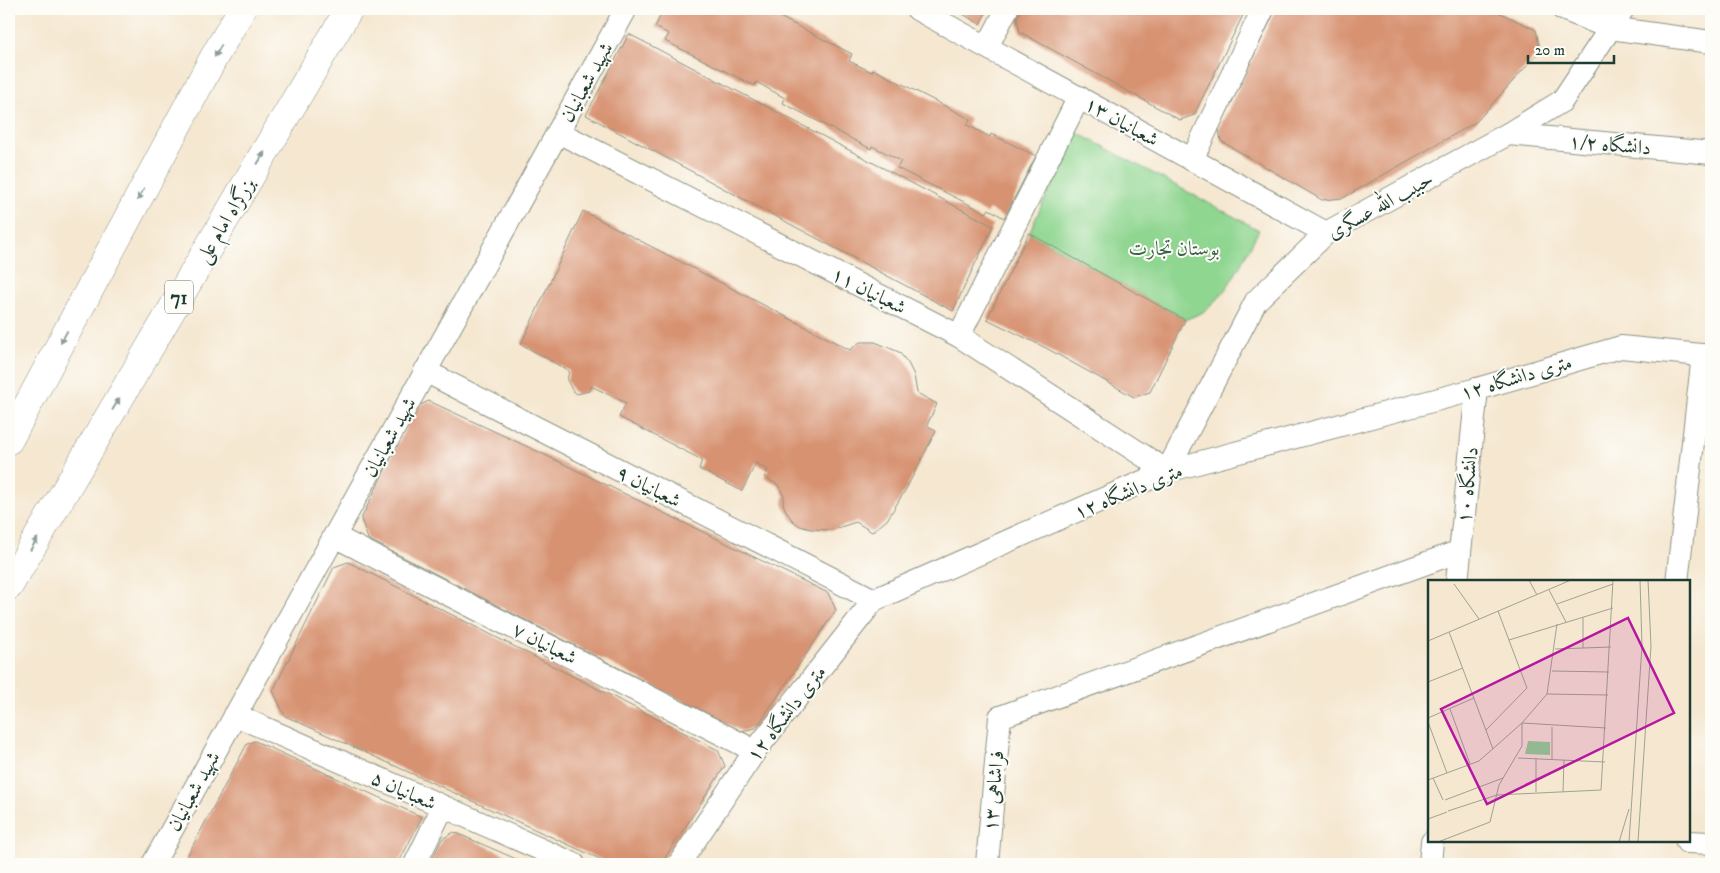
<svg xmlns="http://www.w3.org/2000/svg" width="1720" height="873" viewBox="0 0 1720 873" font-family="'IM FELL DW Pica',Amiri,serif">
	<style>
		.green { fill: #8fd690; stroke: #578a62 }
		.building { fill: #d79271 }
		.lines { fill: none; stroke-linecap: round; stroke-linejoin: round }
		.minor-casing { stroke: #8a9282; stroke-width: 24 }
		.trunk-casing { stroke: #8a9282; stroke-width: 29 }
		.minor { stroke: #fff; stroke-width: 22 }
		.trunk { stroke: #fff; stroke-width: 28 }
		.oneway { fill: #8f9e9a }
		.labels { text-anchor: middle; stroke-width: 4; stroke-linejoin: round; paint-order: stroke }
		.shield { fill: #fdfcf7; stroke: #62766e; stroke-width: 1 }
		.shield-label { font-size: 19px; font-weight: bold; fill: #1f3d34 }
		.street-label { font-size: 20px; fill: #1f3d34; stroke: #fdfcf7 }
		.park-label { font-size: 20px; fill: #3b634b; stroke: #fdfcf7 }
		.inset-road { fill: none; stroke: #9fa392; stroke-width: 1 }
		.view { fill: #b5179e; fill-opacity: 0.15; stroke: #b5179e; stroke-width: 2.5 }
		.inset-edge { fill: none; stroke: #1f3d34; stroke-width: 2.5 }
	</style>
	<rect width="100%" height="100%" fill="#fdfcf7"/>
	<filter id="ink" filterUnits="userSpaceOnUse"><feTurbulence type="fractalNoise" baseFrequency=".02" numOctaves="2"/><feDisplacementMap in="SourceGraphic" scale="10" xChannelSelector="R" yChannelSelector="G"/><feConvolveMatrix kernelMatrix="1 2 1 2 8 2 1 2 1" color-interpolation-filters="sRGB"/></filter>
	<filter id="wash" filterUnits="userSpaceOnUse"><feTurbulence type="fractalNoise" baseFrequency=".0096" numOctaves="4" result="noise"/><feDisplacementMap in="SourceGraphic" scale="20" xChannelSelector="R" yChannelSelector="G"/><feGaussianBlur stdDeviation="1.12" result="paint"/><feColorMatrix in="noise" values="0 0 0 0 0 0 0 0 0 0 0 0 0 0 0 0 0 1.4 0 .05"/><feComposite in="paint" operator="in"/></filter>
	<g filter="url(#wash)">
		<rect width="100%" height="100%" fill="#f5e7d0"/>
		<!-- green -->
		<path class="green" d="M1076,132L1259,230C1246,254 1231,288 1210,307C1204,313 1193,316 1185,320L1029,233Z"/>
		<g id="blocks">
			<!-- building -->
			<g class="building">
				<polygon points="664,9 764,9 852,54 849,61 872,72 873,69 970,119 967,125 990,137 991,134 1036,156 1004,218 989,209 986,213 897,168 901,161 886,153 872,146 871,149 783,103 785,98 756,82 755,86 665,41 669,34 655,27"/>
				<polygon points="954,9 988,9 980,24"/>
				<polygon points="1022,9 1246,9 1194,115 1180,120 1020,32 1017,18"/>
				<polygon points="1276,9 1492,9 1536,30 1540,51 1476,122 1343,198 1322,200 1221,141 1219,129"/>
				<polygon points="629,34 993,226 953,311 586,115"/>
				<polygon points="583,211 850,350 860,342 875,342 899,352 908,363 914,375 917,393 937,404 927,425 936,431 906,489 887,520 872,532 856,522 831,530 811,529 800,526 792,520 786,511 783,504 784,496 778,485 764,477 768,470 756,463 742,491 699,469 702,460 619,417 626,403 591,386 589,391 577,394 572,390 567,380 569,371 521,344"/>
				<polygon points="1029,233 1185,320 1150,392 1134,397 1046,348 987,319"/>
				<polygon points="429,401 541,453 828,593 836,610 756,728 741,731 368,539 361,519 416,407"/>
				<polygon points="348,562 718,750 725,766 661,864 611,864 285,716 273,691 334,567"/>
				<polygon points="255,741 422,817 398,864 183,864 247,744"/>
				<polygon points="454,832 507,855 527,864 430,864 442,839"/>
			</g>
		</g>
	</g>
	<g filter="url(#ink)">
		<use href="#blocks" fill-opacity="0" stroke="#8a9282" stroke-width="1"/>
		<g class="lines">
			<defs>
				<g id="minor">
					<polyline points="917,9 1326,233"/>
					<polyline points="1563,9 1610,28 1711,42"/>
					<polyline points="987,47 1007,9"/>
					<polyline points="558,132 959,336 1167,471"/>
					<polyline points="1508,134 1711,153"/>
					<polyline points="1192,160 1263,9"/>
					<polyline points="959,336 1079,97"/>
					<polyline points="425,371 874,600"/>
					<polyline points="1167,471 1256,301 1326,233 1508,134 1562,101 1623,9"/>
					<polyline points="334,536 755,751"/>
					<polyline points="1457,582 1477,389"/>
					<polyline points="1677,582 1703,355"/>
					<polyline points="235,715 574,864"/>
					<polyline points="1687,842 1711,843"/>
					<polyline points="153,864 626,9"/>
					<polyline points="415,864 443,807"/>
					<polyline points="679,864 755,751 874,600 1167,471 1477,389 1621,347 1711,356"/>
					<polyline points="987,864 1000,717 1460,551"/>
					<polyline points="1430,864 1432,842"/>
				</g>
				<g id="trunk">
					<polyline points="9,440 214,57 242,9"/>
					<polyline points="9,586 349,9"/>
				</g>
			</defs>
			<!-- minor casing -->
			<use href="#minor" class="minor-casing"/>
			<!-- trunk casing -->
			<use href="#trunk" class="trunk-casing"/>
			<!-- minor -->
			<use href="#minor" class="minor"/>
			<!-- trunk -->
			<use href="#trunk" class="trunk"/>
		</g>
		<!-- one-way arrows -->
		<defs><path id="oneway-solid" d="M-6-.8H1V-3.2L6.5 0L1 3.2V.8H-6Z" transform="scale(1.25)"/></defs>
		<g class="oneway">
			<use href="#oneway-solid" transform="translate(218 51) rotate(120)"/>
			<use href="#oneway-solid" transform="translate(261 158) rotate(-59)"/>
			<use href="#oneway-solid" transform="translate(141 194) rotate(118)"/>
			<use href="#oneway-solid" transform="translate(64 337) rotate(118)"/>
			<use href="#oneway-solid" transform="translate(116 404) rotate(-59)"/>
			<use href="#oneway-solid" transform="translate(34 544) rotate(-59)"/>
		</g>
	</g>
	<g class="labels">
		<!-- shield labels -->
		<rect class="shield" x="165" y="280.5" width="28" height="33" rx="4"/>
		<g class="shield-label">
			<text x="179" y="304">71</text>
		</g>
		<!-- street labels -->
		<g class="street-label">
			<text transform="translate(586 82) rotate(-61)" y="7">شهید شعبانیان</text>
			<text transform="translate(1122 121) rotate(29)" y="7">شعبانیان ۱۳</text>
			<text transform="translate(1610 144) rotate(5)" y="7">دانشگاه ۱/۲</text>
			<text transform="translate(1380 205) rotate(-29)" y="7">حبیب الله عسگری</text>
			<text transform="translate(225 220) rotate(-59)" y="7">بزرگراه امام علی</text>
			<text transform="translate(869 290) rotate(27)" y="7">شعبانیان ۱۱</text>
			<text transform="translate(1516 377) rotate(-16)" y="7">۱۲ متری دانشگاه</text>
			<text transform="translate(389 437) rotate(-61)" y="7">شهید شعبانیان</text>
			<text transform="translate(1467 485) rotate(-84)" y="7">دانشگاه ۱۰</text>
			<text transform="translate(649 486) rotate(27)" y="7">شعبانیان ۹</text>
			<text transform="translate(1128 491) rotate(-22)" y="7">۱۲ متری دانشگاه</text>
			<text transform="translate(545 643) rotate(27)" y="7">شعبانیان ۷</text>
			<text transform="translate(786 713) rotate(-52)" y="7">۱۲ متری دانشگاه</text>
			<text transform="translate(404 790) rotate(24)" y="7">شعبانیان ۵</text>
			<text transform="translate(193 791) rotate(-61)" y="7">شهید شعبانیان</text>
			<text transform="translate(993 791) rotate(-85)" y="7">فراشاهی ۱۳</text>
		</g>
		<!-- park labels -->
		<g class="park-label">
			<text x="1174" y="255">بوستان تجارت</text>
		</g>
	</g>
	<!-- overview -->
	<g transform="translate(1428 580)">
		<rect width="262" height="262" fill="#f5e7d0"/>
		<path d="M100,161L122,162V175L97,174Z" fill="#8fd690"/>
		<path class="inset-road" d="M101,0L109,15M26,4L51,39M121,10L138,42M129,24L185,4M155,37V68M21,52L65,169M81,60L185,28M0,61L143,0M127,69L183,67M124,91L181,92M0,102L35,88M119,114L180,115M22,129L42,184M0,138L46,118M0,142L19,193M94,143L178,148M58,150L99,108L70,31M90,178L177,182M108,178V212M124,179V147M5,198L15,220M0,200L51,181L94,143L119,114L129,44M135,212L136,180M17,220L75,198M20,231L69,215L173,210L185,0M0,239L19,232M10,262L62,242L71,205L94,166V143M191,262L201,229M201,262L214,66L212,0M210,262L223,66L220,0"/>
		<path class="view" d="M200,38L246,133L59,224L13,129Z"/>
		<rect width="262" height="262" class="inset-edge"/>
	</g>
	<!-- margin -->
	<rect width="1720" height="873" fill="none" stroke="#fdfcf7" stroke-width="30"/>
	<!-- scale -->
	<path d="M1528 55v8h86v-8" fill="none" stroke="#1f3d34" stroke-width="2.5"/>
	<text x="1535" y="55" font-size="15" fill="#1f3d34" stroke="#fdfcf7" stroke-width="4" paint-order="stroke">20 m</text>
</svg>
